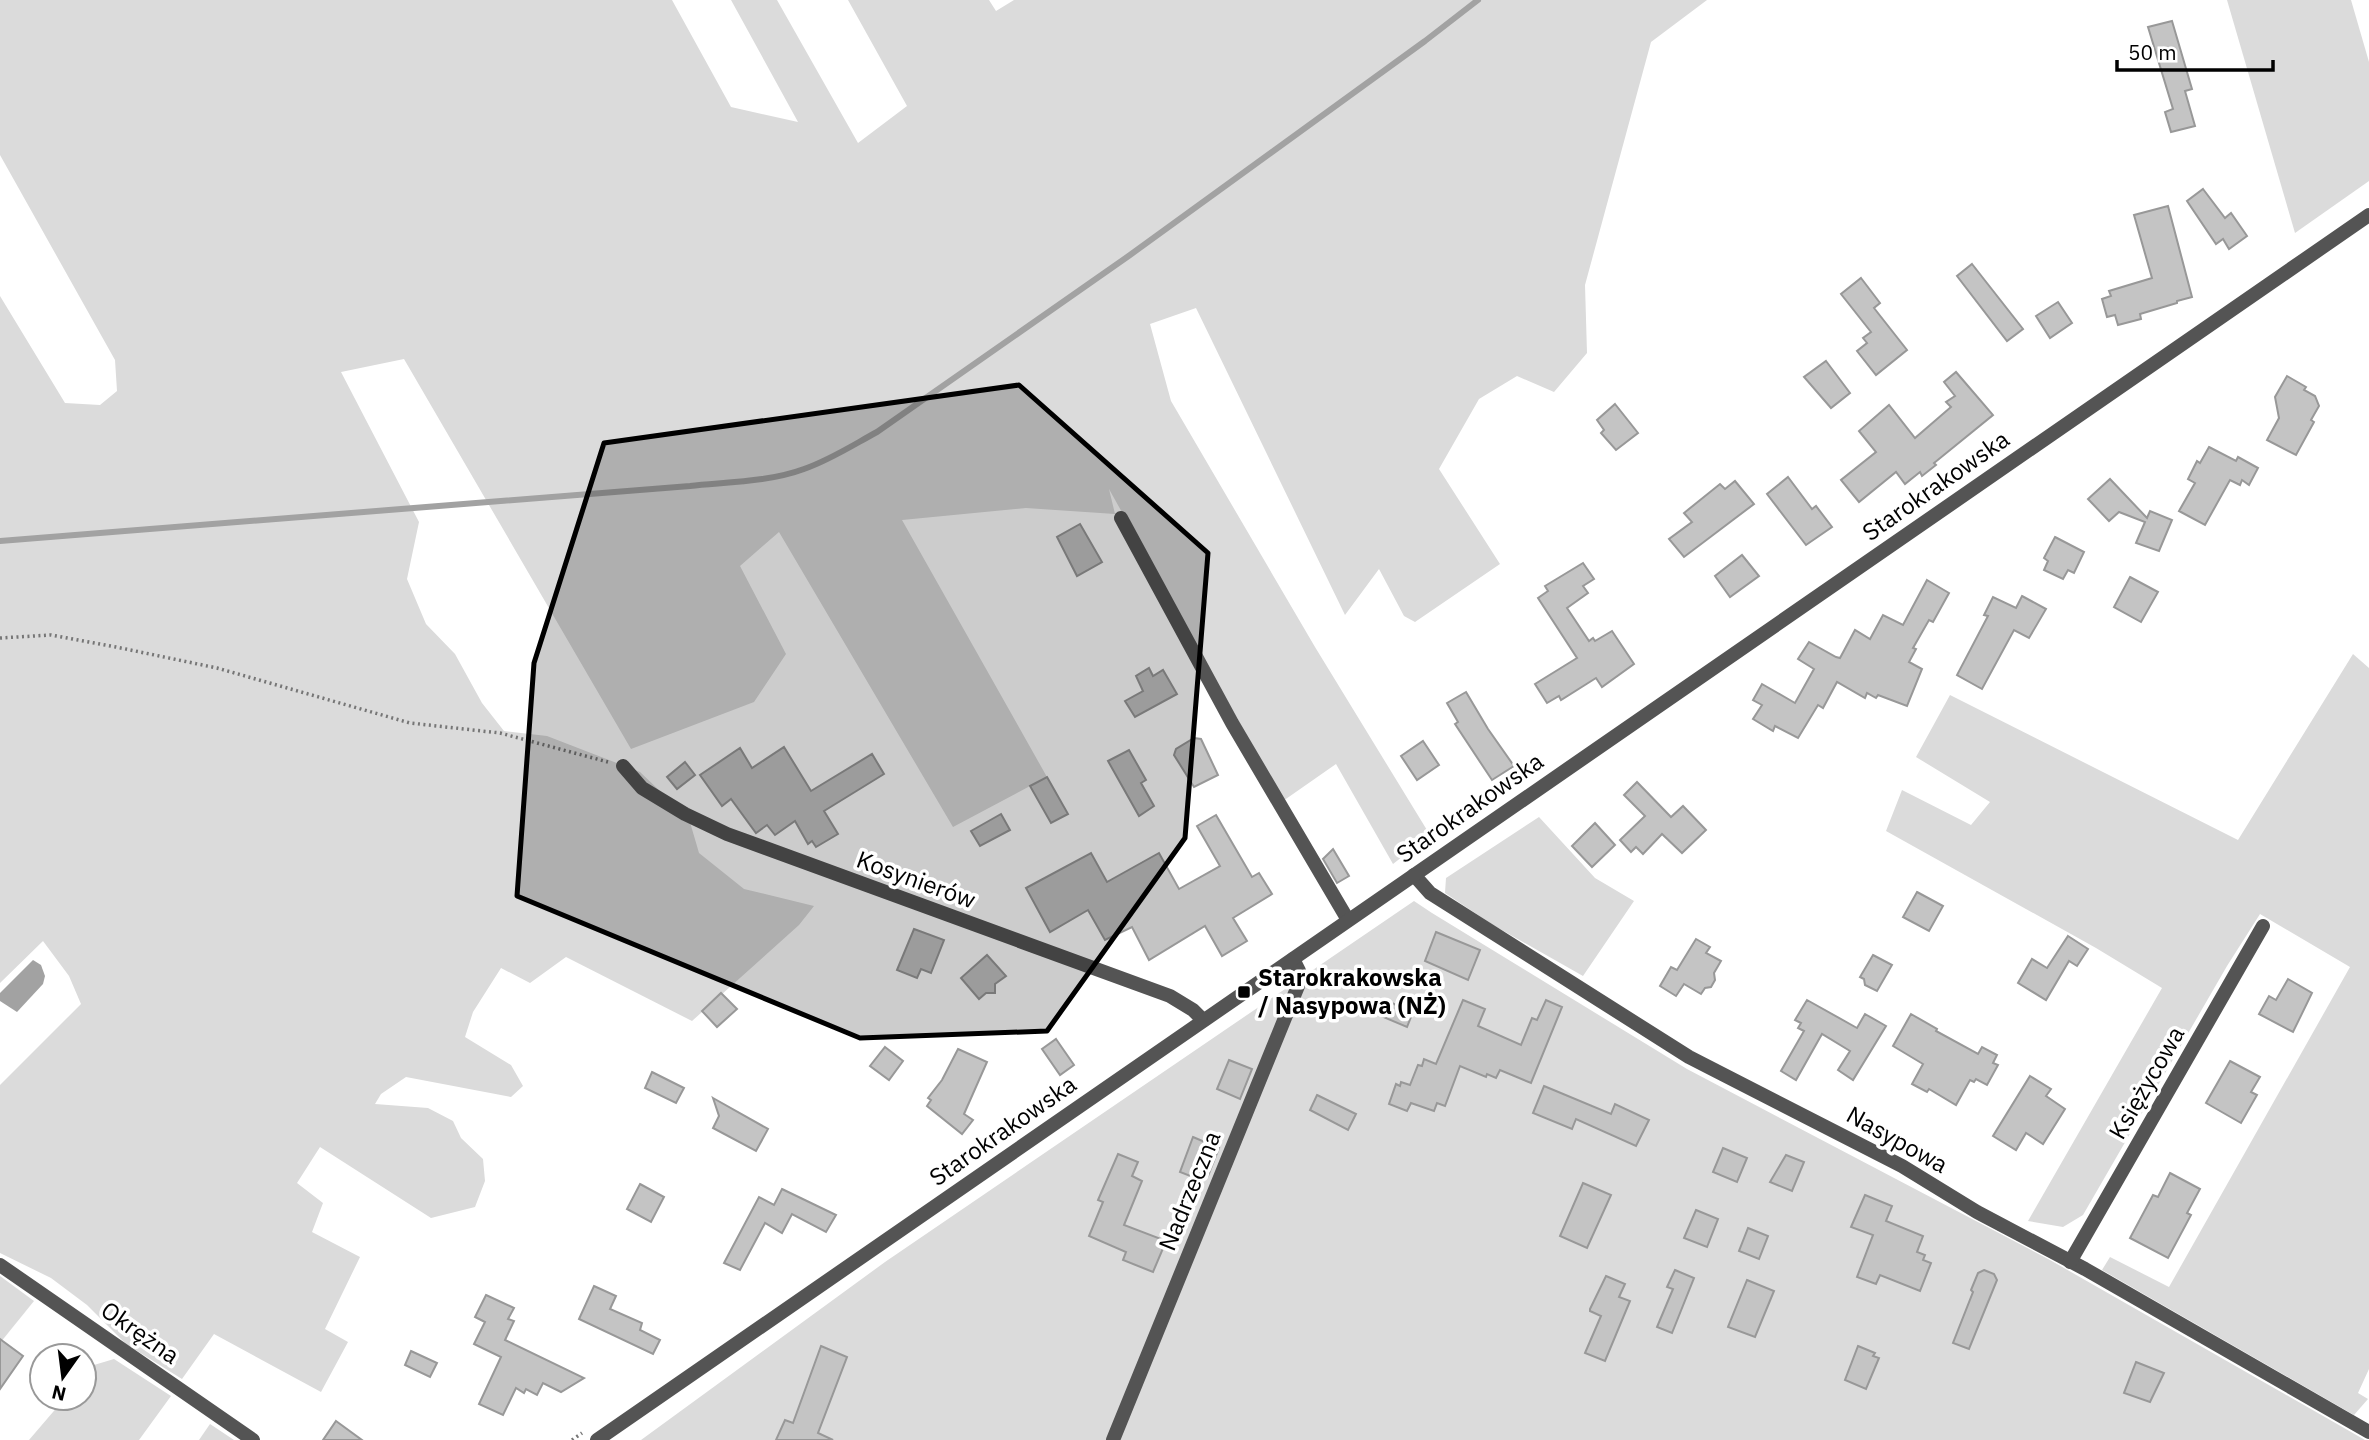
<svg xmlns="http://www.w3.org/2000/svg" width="2369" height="1440" viewBox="0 0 2369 1440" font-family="'IBM Plex Sans',sans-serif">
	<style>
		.green { fill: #dbdbdb }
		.water { fill: #a2a2a2 }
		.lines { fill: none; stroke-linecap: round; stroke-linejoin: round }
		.stream { stroke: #a2a2a2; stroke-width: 6 }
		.building { fill: #c4c4c4; stroke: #989898; stroke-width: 2 }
		.path { stroke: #767676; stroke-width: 3.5; stroke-dasharray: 2 3.5; stroke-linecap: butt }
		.minor { stroke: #545454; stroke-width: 14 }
		.tertiary { stroke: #545454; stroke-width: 14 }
		.marked { fill: #000; fill-opacity: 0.2; stroke: #000; stroke-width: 5; stroke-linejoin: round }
		.poi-dot { fill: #000; stroke: #fff; stroke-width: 2.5 }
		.labels { text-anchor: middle; stroke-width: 7; stroke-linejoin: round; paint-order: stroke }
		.street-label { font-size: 24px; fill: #000; stroke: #fff }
		.poi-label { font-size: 24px; font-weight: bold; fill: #000; stroke: #fff; text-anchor: start }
	</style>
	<rect width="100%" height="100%" fill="#fff"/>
	<!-- green -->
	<g class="green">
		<polygon points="0,0 672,0 731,107 798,122 731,0 777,0 858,143 907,106 848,0 989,0 996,11 1014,0 1707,0 1651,42 1585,285 1587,353 1554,392 1517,376 1479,399 1439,469 1500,564 1415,622 1404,616 1379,569 1345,615 1196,308 1150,324 1171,401 1315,647 1430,835 1393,864 1336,764 1283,801 1109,489 1115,514 1026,508 902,520 1047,777 953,827 779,532 740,566 786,654 754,702 631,749 404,359 341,372 419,522 407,579 426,624 455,654 482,703 504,731 547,736 640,772 662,793 687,812 699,853 744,889 814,906 799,925 692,1021 566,957 530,983 501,968 473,1012 465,1037 511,1065 523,1086 511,1097 406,1077 381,1094 375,1104 428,1108 453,1121 461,1138 483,1159 485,1181 475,1207 431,1218 320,1147 297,1183 323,1203 312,1232 360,1257 325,1329 348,1342 321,1392 214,1334 182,1379 126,1344 87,1305 51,1278 0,1253 0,1085 81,1004 69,976 43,941 0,983 0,296 65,403 100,405 117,391 115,360 0,155"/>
		<polygon points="2227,0 2351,0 2369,62 2369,181 2295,233"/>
		<polygon points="2353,654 2369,668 2369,1369 2358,1393 2368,1399 2354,1415 2102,1270 2110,1257 2169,1287 2350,967 2260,914 2227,966 2083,1215 2063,1227 2028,1221 2162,988 2096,948 1886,831 1902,790 1971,825 1990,802 1916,757 1950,695 2238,840"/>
		<polygon points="1539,817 1595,878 1634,901 1583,976 1493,925 1445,893 1446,878"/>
		<polygon points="1414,901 1432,913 1687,1069 2050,1260 2365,1440 641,1440 885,1262"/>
		<polygon points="0,1276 34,1301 0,1343"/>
		<polygon points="114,1359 171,1396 139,1440 29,1440 65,1398 84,1398 84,1377 94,1365"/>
		<polygon points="210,1424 234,1440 199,1440"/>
	</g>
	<!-- water -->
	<polygon class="water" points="33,960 41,965 45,976 43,984 17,1012 0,1001 0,993"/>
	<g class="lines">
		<!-- stream -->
		<path class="stream" d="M0,541L690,486C727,482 769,482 804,469C830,460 853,445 877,432L1130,255L1425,41L1478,0"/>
	</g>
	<!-- building -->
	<g class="building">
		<polygon points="2172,21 2192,89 2185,91 2195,126 2171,132 2165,112 2173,109 2148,27"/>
		<polygon points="2203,189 2225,218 2231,213 2247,236 2229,249 2223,239 2216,244 2187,201"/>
		<polygon points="2168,206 2192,297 2177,301 2177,303 2140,314 2141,319 2118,325 2115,315 2107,317 2102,299 2111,296 2109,291 2152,278 2134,215"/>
		<polygon points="1972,264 2023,329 2007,341 1957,276"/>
		<polygon points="1861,278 1880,303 1874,308 1907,350 1876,375 1857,351 1867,343 1863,338 1871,332 1841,294"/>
		<polygon points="2058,302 2072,323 2050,338 2036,316"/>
		<polygon points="1826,361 1850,393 1831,408 1804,377"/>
		<polygon points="1956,372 1993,415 1934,463 1936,465 1922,476 1920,472 1905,484 1896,472 1859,502 1841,480 1876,452 1859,431 1889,405 1915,438 1951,407 1946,402 1955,396 1944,382"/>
		<polygon points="2287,376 2306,387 2304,390 2315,396 2319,406 2311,420 2314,422 2296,455 2267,440 2279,418 2275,397"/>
		<polygon points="1615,404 1638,433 1616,450 1601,433 1604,430 1597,420"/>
		<polygon points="2209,447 2236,461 2238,457 2258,468 2249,485 2242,480 2240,485 2230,480 2205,525 2179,511 2195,483 2188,479 2197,461 2200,463"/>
		<polygon points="1788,477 1812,509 1816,506 1832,527 1806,545 1767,494"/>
		<polygon points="2110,479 2147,518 2150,511 2172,520 2159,551 2136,543 2145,522 2119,512 2109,521 2088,499"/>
		<polygon points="1735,481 1754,504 1684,557 1669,539 1692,522 1684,513 1720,484 1725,489"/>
		<polygon points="1080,524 1102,562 1077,576 1057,537"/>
		<polygon points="2055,537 2084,552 2074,573 2068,570 2063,579 2044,570 2048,561 2044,558"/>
		<polygon points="1742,555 1759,576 1730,597 1715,576"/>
		<polygon points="1583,563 1594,579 1583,586 1588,593 1567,608 1589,641 1593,638 1595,641 1612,631 1634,664 1602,687 1596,678 1561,700 1559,696 1547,703 1535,684 1577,658 1538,598 1548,591 1545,586"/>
		<polygon points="2130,577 2158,592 2141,622 2114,607"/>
		<polygon points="1927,580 1949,593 1933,622 1929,620 1913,648 1916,649 1909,662 1922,669 1907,706 1878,695 1876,698 1867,693 1865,698 1837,682 1823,708 1818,705 1798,738 1775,726 1773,731 1753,719 1762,705 1753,700 1762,684 1795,703 1814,669 1798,659 1809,642 1836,657 1840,658 1855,630 1870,639 1883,615 1903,625"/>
		<polygon points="2022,596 2046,609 2029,638 2014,630 1982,689 1957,675 1988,616 1984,615 1993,597 2016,608"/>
		<polygon points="1149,668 1153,676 1163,670 1177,694 1135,717 1125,701 1143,691 1136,676"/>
		<polygon points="1466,692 1488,729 1514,766 1492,780 1455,724 1458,722 1447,703"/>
		<polygon points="1194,738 1201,739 1218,775 1194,787 1174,755 1176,749"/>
		<polygon points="1423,741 1439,765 1417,780 1401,756"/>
		<polygon points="784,747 811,791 872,754 884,774 824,811 838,834 816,847 812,841 808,844 795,821 775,835 767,825 756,833 731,799 722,806 700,775 740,748 752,768"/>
		<polygon points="1129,750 1146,780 1141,783 1154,806 1139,816 1108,761"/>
		<polygon points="685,762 695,775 677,789 667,777"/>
		<polygon points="1047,777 1068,814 1051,823 1030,786"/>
		<polygon points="1637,782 1671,817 1683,806 1706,830 1682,853 1662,834 1643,854 1636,847 1631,852 1620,840 1645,816 1624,795"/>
		<polygon points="1001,814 1010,830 980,846 971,831"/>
		<polygon points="1216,815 1252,877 1259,873 1272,894 1233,918 1247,941 1222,956 1205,926 1149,960 1132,927 1105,940 1088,910 1050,932 1026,888 1091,853 1107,882 1159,853 1179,889 1220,866 1197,826"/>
		<polygon points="1595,823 1615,845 1592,867 1572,846"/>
		<polygon points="1333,849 1349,876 1337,883 1323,859"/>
		<polygon points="1917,892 1943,906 1929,931 1903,917"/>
		<polygon points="914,929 944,940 931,973 921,969 917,978 897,970"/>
		<polygon points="1436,932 1480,950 1468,980 1425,961"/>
		<polygon points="2068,936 2088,949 2077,966 2069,961 2046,1000 2018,983 2032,959 2047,968"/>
		<polygon points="1696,939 1710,947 1706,953 1721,961 1714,973 1715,980 1711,987 1705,988 1701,994 1684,984 1676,996 1660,986 1671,967 1677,970"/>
		<polygon points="987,955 1006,976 995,984 995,993 986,993 979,999 961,978"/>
		<polygon points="1873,955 1892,965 1877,991 1865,985 1864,979 1860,977"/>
		<polygon points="2288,979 2312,993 2293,1032 2259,1014 2269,996 2276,1000"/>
		<polygon points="721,993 737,1009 717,1027 702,1011"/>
		<polygon points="1463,1000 1485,1009 1478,1026 1521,1045 1532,1018 1537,1020 1546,1000 1562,1007 1531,1083 1500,1070 1496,1078 1487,1074 1486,1077 1460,1066 1445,1106 1437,1103 1434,1111 1411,1103 1407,1111 1389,1104 1396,1084 1400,1086 1401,1082 1410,1085 1418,1065 1422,1066 1424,1059 1436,1064"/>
		<polygon points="1807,1000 1857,1028 1865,1014 1886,1026 1853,1080 1838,1070 1850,1051 1822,1034 1796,1080 1781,1071 1804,1031 1798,1028 1801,1023 1795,1020"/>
		<polygon points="1387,1001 1413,1012 1407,1027 1381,1016"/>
		<polygon points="1911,1014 1937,1029 1936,1031 1978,1054 1982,1047 1997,1055 1993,1063 1998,1065 1987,1085 1976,1079 1974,1082 1970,1080 1956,1105 1929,1089 1927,1092 1912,1084 1923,1064 1893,1046"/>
		<polygon points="1056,1039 1074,1065 1060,1075 1042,1049"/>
		<polygon points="885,1047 903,1061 889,1080 870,1066"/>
		<polygon points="958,1049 987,1062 964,1114 973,1120 962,1134 927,1106 931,1100 928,1098 942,1080"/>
		<polygon points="1229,1060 1252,1069 1240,1099 1217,1089"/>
		<polygon points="2230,1061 2260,1077 2251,1092 2257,1095 2241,1123 2206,1103"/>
		<polygon points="652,1072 684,1088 676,1103 645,1088"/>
		<polygon points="2030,1076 2051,1089 2046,1096 2065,1109 2043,1144 2026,1133 2016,1150 1993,1136"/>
		<polygon points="1544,1086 1611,1114 1615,1104 1649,1120 1636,1146 1576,1119 1572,1129 1533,1113"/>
		<polygon points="1317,1095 1356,1114 1348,1130 1310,1110"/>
		<polygon points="713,1098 768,1129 756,1151 713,1128 719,1116"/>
		<polygon points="1193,1137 1219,1148 1208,1176 1205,1175 1203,1181 1180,1172"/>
		<polygon points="1723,1148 1747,1158 1737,1182 1713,1172"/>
		<polygon points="1118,1154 1138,1162 1132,1176 1142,1181 1124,1225 1161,1239 1159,1245 1164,1246 1153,1272 1123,1260 1126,1252 1089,1236 1103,1202 1098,1200"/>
		<polygon points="1786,1155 1804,1162 1792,1191 1770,1182"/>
		<polygon points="2170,1173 2200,1189 2187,1213 2191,1215 2168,1258 2130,1238 2153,1195 2158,1197"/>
		<polygon points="1583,1183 1611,1195 1587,1248 1560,1236"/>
		<polygon points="640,1184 664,1197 651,1222 627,1209"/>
		<polygon points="782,1189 836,1215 826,1232 792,1214 782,1233 765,1223 740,1270 724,1263 759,1197 774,1205"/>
		<polygon points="1865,1195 1892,1206 1886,1221 1923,1236 1917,1252 1925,1255 1923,1260 1931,1263 1920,1291 1880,1275 1876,1284 1857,1277 1873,1235 1851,1227"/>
		<polygon points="1696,1210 1718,1219 1707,1247 1684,1238"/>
		<polygon points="1748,1228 1768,1236 1759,1259 1739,1251"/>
		<polygon points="1675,1270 1694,1278 1672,1333 1657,1327 1673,1289 1667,1287"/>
		<polygon points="1984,1270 1994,1274 1997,1280 1969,1349 1953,1343 1973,1292 1971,1290 1978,1273"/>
		<polygon points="1606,1276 1625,1284 1619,1297 1630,1301 1605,1361 1585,1353 1601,1316 1590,1311 1590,1309"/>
		<polygon points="1747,1280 1774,1291 1755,1337 1728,1327"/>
		<polygon points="594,1286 616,1296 610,1309 642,1323 640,1330 660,1340 653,1354 579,1319"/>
		<polygon points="486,1295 514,1308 508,1319 514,1321 505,1340 584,1378 561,1392 543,1383 537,1395 526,1389 524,1393 516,1388 503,1415 479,1404 501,1357 474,1344 485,1322 475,1317"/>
		<polygon points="0,1339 23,1356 0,1389"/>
		<polygon points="821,1346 847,1357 818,1433 833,1440 776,1440 785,1420 793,1423"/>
		<polygon points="1858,1346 1875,1353 1873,1356 1879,1358 1866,1389 1845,1380"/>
		<polygon points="411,1351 437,1363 430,1377 405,1365"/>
		<polygon points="2136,1362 2164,1373 2150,1402 2124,1393"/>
		<polygon points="336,1421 362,1440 323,1440"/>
	</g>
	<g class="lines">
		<!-- path -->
		<g class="path">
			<polyline points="0,638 51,635 116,647 217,668 410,723 500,733 608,762"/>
			<polyline points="572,1440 582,1433"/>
		</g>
		<!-- minor -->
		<g class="minor">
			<polyline points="1121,518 1232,723 1348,920"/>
			<polyline points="623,766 642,788 685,814 727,834 1170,996 1193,1010 1203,1020"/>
			<polyline points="1414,875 1430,893 1689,1057 1902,1166 1977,1212 2085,1269 2369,1432"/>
			<polyline points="2070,1262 2263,926"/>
			<polyline points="0,1265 253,1440"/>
			<polyline points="1113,1440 1298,986 1299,971 1293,959"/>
		</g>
		<!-- tertiary -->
		<polyline class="tertiary" points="597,1440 2369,215"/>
	</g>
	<!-- marked area -->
	<path class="marked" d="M1019,385L1208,553L1185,838L1047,1031L860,1038L517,896L534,663L604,443Z"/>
	<!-- markers -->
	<rect class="poi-dot" x="1237" y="985" width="14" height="14" rx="3.5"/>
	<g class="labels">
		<!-- street labels -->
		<g class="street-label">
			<text transform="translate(1936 486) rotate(-35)" y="8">Starokrakowska</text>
			<text transform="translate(1470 808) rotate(-35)" y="8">Starokrakowska</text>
			<text transform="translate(916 880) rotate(20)" y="8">Kosynierów</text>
			<text transform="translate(2147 1083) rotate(-60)" y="8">Księżycowa</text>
			<text transform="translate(1003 1131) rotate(-35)" y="8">Starokrakowska</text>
			<text transform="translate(1897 1140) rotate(29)" y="8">Nasypowa</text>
			<text transform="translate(1190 1191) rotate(-68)" y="8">Nadrzeczna</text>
			<text transform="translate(140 1333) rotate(35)" y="8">Okrężna</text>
		</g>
		<!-- poi labels -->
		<g class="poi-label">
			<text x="1258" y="986">Starokrakowska<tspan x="1258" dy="28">/ Nasypowa (NŻ)</tspan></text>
		</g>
	</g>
	<!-- north arrow -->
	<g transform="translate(63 1377) rotate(194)"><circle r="33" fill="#ffffff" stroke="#999999" stroke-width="2"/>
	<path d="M0-5L12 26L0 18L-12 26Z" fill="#000000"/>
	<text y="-10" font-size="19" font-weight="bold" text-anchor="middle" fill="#000000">N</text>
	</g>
	<!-- scale -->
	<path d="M2117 60v10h156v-10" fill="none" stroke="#000000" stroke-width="3.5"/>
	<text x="2128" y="60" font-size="21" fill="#000000" stroke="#ffffff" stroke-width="5" paint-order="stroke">50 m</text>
</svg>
